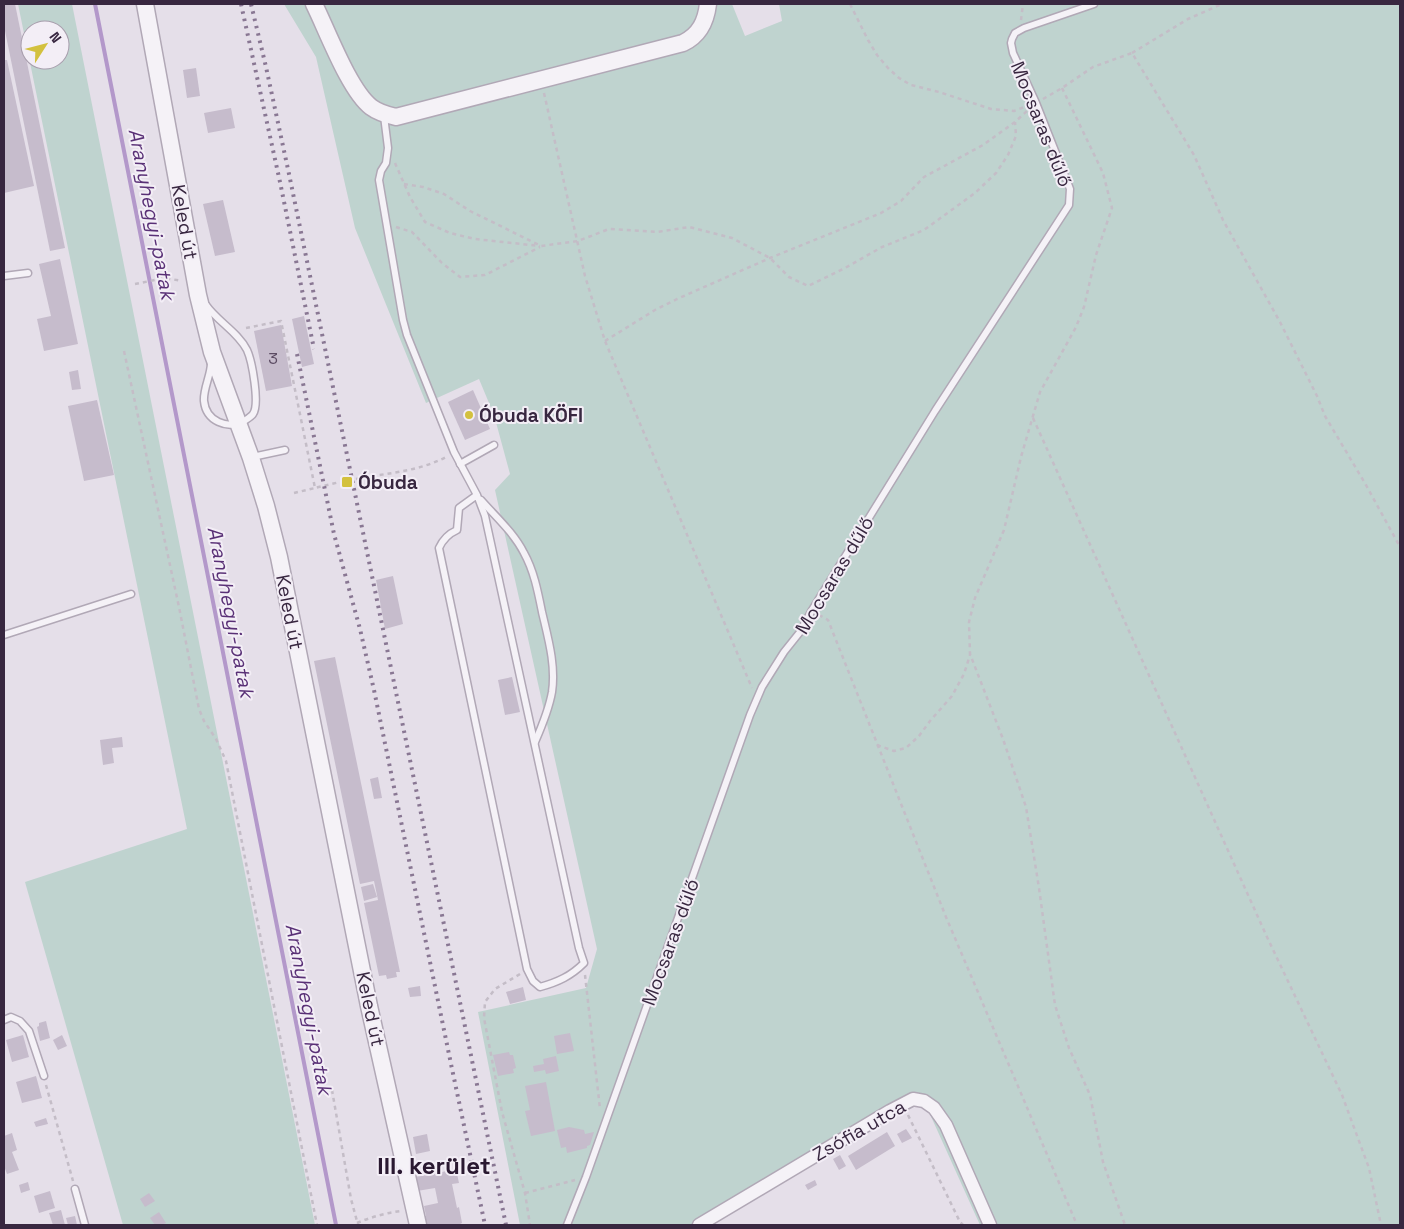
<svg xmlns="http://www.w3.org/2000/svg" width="1404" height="1229" viewBox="0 0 1404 1229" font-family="'Space Grotesk',sans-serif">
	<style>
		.green { fill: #bfd3cf; fill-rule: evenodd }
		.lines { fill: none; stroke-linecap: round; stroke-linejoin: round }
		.stream { stroke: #b398ca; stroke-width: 4 }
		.building { fill: #c6bccc }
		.service-casing { stroke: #b1a8b6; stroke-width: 9 }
		.minor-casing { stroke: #b1a8b6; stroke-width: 15 }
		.tertiary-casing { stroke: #b1a8b6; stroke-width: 19 }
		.path { stroke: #c4bdc7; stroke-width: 2.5; stroke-dasharray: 4 4; stroke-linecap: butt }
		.service { stroke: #f5f2f7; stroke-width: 6 }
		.minor { stroke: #f5f2f7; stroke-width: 12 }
		.tertiary { stroke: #f5f2f7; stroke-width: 16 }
		.rail { stroke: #897793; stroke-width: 4; stroke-dasharray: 2.5 5; stroke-linecap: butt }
		.poi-dot { fill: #d3c13e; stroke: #f3eef6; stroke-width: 2 }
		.labels { text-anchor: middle; stroke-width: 4; stroke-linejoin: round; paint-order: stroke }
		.number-label { font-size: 16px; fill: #5c4c63 }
		.street-label { font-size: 19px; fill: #382740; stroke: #f3eef6 }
		.poi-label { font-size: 19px; font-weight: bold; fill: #382740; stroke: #f3eef6; text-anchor: start }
		.water-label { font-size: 20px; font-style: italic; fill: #593076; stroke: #f3eef6 }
		.district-label { font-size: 24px; font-weight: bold; fill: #2a1931; stroke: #f3eef6 }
	</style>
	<rect width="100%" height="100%" fill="#e5dfe9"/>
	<!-- green -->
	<g class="green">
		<path d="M18,4H72L315,1225H123L25,882L187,829ZM30,30H60V60H30Z"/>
		<polygon points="284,4 732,4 745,36 782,21 779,4 1400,4 1400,1225 980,1225 924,1101 702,1225 520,1225 478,1012 586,988 597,949 495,490 510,474 494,415 479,379 426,403 355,228 316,57"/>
	</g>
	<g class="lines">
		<!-- stream -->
		<polyline class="stream" points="95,4 336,1225"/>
	</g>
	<!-- building -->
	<g class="building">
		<polygon points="4,4 15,4 65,248 50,251 4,26"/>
		<polygon points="4,60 7,60 34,186 4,193"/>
		<polygon points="196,68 200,96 187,98 183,70"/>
		<polygon points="231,108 235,128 208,133 204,113"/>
		<polygon points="223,200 235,252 215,256 203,204"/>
		<polygon points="60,259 78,344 44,351 37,319 51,316 39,264"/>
		<polygon points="304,316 314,364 302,367 292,319"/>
		<polygon points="281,325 292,386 266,391 254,331"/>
		<polygon points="78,370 81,389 72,390 69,372"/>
		<polygon points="473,390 490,429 465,440 448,402"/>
		<polygon points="97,400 114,475 84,481 68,406"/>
		<polygon points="393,576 403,624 385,629 376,580"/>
		<polygon points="335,657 400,972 396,972 397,977 387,979 386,975 379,976 364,903 378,900 374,881 360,884 314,661"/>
		<polygon points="512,677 520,712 505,715 498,680"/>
		<polygon points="122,737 123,747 112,748 114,763 103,765 100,740"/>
		<polygon points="378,777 382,798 374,799 370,779"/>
		<polygon points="373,884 377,897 364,901 361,887"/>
		<polygon points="420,986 421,996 410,997 408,988"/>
		<polygon points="523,987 526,1000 510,1004 506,992"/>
		<polygon points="46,1021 50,1038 40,1041 37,1027 39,1026 39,1023"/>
		<polygon points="570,1033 574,1051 557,1054 554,1036"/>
		<polygon points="23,1035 29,1057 12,1062 6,1040"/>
		<polygon points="62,1035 67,1046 58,1050 53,1040"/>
		<polygon points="509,1052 510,1055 513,1055 516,1068 513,1069 514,1073 498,1076 493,1055"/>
		<polygon points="556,1056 559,1071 546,1074 545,1070 534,1072 533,1066 544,1064 543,1059"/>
		<polygon points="36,1076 42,1098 22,1103 16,1082"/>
		<polygon points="546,1082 555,1131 531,1136 525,1111 530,1110 525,1086"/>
		<polygon points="46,1118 48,1124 36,1127 34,1122"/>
		<polygon points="569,1127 584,1130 585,1134 594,1132 590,1145 587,1146 587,1148 567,1153 566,1147 561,1148 557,1130"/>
		<polygon points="906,1129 912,1138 902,1143 897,1134"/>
		<polygon points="887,1132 895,1146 856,1170 848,1156"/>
		<polygon points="12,1133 17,1150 12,1152 19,1170 7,1174 4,1166 4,1136"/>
		<polygon points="427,1134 430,1151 416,1154 413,1137"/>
		<polygon points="840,1155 846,1166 839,1170 833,1159"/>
		<polygon points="442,1168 442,1172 456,1169 459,1183 452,1184 457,1208 459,1207 462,1223 460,1224 460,1225 425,1225 423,1216 426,1216 424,1206 438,1203 435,1188 417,1191 414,1177 429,1175 428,1171"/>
		<polygon points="815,1180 817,1185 808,1190 805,1185"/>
		<polygon points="28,1182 30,1190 21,1193 19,1185"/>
		<polygon points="50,1191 55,1208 39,1213 34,1196"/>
		<polygon points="149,1193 155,1201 145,1207 140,1199"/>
		<polygon points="61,1210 65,1225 53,1225 49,1213"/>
		<polygon points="159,1212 166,1223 162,1225 155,1225 150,1218"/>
		<polygon points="75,1216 77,1225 68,1225 66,1218"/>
	</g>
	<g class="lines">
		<defs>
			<g id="service">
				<path d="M384,116L388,148L386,163L381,171L379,180L403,320L407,335L454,452L477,495L485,516L579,948L584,963C571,976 558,982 540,987L533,981L527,969L439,548C443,539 448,534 457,530L459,508L477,495"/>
				<polyline points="4,276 28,273"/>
				<path d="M206,305C217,321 238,332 247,350C252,361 260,404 253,414C251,417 247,419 244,421C227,430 206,421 204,401C203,389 211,375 211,363"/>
				<polyline points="252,457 285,450"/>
				<polyline points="460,464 494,445"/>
				<path d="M481,500C496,517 514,533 524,553C534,571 538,592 542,612C548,638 556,665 552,692C549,709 542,726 535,742"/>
				<polyline points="4,635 131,594"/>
				<polyline points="4,1020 11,1017 20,1021 29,1031 44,1076"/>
				<polyline points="75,1189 85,1225"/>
				<polyline points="567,1225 586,1177 750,715 762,687 784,652 800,632 812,610 935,411 1069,205 1070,189 1065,176 1036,103 1013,53 1011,43 1012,39 1015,33 1024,28 1094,4"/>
			</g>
			<polyline id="minor" points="699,1225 890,1111 913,1099 924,1101 934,1108 946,1125 990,1225"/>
			<g id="tertiary">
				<polyline points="145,4 198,295 212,352 251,458 266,506 279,557 369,1006 418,1225"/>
				<path d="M314,4C327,30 349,90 371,107C379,113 387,115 396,117L683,43C700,35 706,21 708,4"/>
			</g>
		</defs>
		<!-- service casing -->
		<use href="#service" class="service-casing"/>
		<!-- minor casing -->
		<use href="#minor" class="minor-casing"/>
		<!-- tertiary casing -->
		<use href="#tertiary" class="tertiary-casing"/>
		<!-- path -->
		<g class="path">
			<polyline points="850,4 868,40 877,55 888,68 899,78 911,85 939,92 991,109 1014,111 1027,106"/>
			<polyline points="1021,20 1023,4"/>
			<polyline points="1132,53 1188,19 1222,4"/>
			<polyline points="1062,88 1103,173 1112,208 1096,255 1084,307 1076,327 1040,392 1021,457 1004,530 975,598 969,622 970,654 1003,739 1026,807 1039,888 1055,1005 1069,1048 1090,1095 1103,1162 1125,1225"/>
			<polyline points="544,93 585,276 605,341 752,688"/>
			<polyline points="1043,99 1062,88 1093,67 1132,53 1194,155 1223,220 1280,322 1317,396 1325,416 1366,485 1400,547"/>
			<polyline points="395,163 410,197 425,222 450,233 475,239 540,246"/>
			<polyline points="404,184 423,187 444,194 470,211 541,246 578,241 609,229 657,232 689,227 732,238 770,258 789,277 808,286 845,268 882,247 924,230 975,193 996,173 1008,155 1016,136 1015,122"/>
			<polyline points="396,227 412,232 442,263 460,277 485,275 540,247"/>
			<polyline points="135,284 165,278 182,281"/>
			<path d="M246,328L281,321L315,488C334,483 354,479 373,476C399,472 423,469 446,457"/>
			<polyline points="605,341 655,310 677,299 770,258 881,213 901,201 924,177 983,145 1015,122 1028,110"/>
			<polyline points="124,351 179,607 199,709 204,721 216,739 226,761 317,1225"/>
			<polyline points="1033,418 1267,937 1342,1095 1369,1168 1381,1225"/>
			<polyline points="294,493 315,488"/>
			<polyline points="819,615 828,620 946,917 1077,1225"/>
			<polyline points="877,745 894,751 906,748 919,736 930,721 952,696 964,674 970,655"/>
			<polyline points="520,974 495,989 485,1002 484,1018 502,1112 525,1193 530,1225"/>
			<polyline points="585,975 600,1109"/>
			<polyline points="46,1085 73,1181"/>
			<polyline points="332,1090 351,1199 358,1225"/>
			<polyline points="908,1115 960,1222 963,1225"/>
			<polyline points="525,1193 575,1180"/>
			<path d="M357,1223C371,1217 386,1213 401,1211"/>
		</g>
		<!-- service -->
		<use href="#service" class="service"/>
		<!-- minor -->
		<use href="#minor" class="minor"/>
		<!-- tertiary -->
		<use href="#tertiary" class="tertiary"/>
		<!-- rail -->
		<g class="rail">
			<polyline points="241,4 280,182 314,349"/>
			<polyline points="251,4 266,67 289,174 506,1225"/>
			<polyline points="297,354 334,534 360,629 374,690 451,1064 485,1225"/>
		</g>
	</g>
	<!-- markers -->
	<g class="poi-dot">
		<circle cx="469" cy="415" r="5"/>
		<rect x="341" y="476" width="12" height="12" rx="2.5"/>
	</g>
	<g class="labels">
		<!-- number labels -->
		<g class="number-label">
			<text x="273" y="364">3</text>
		</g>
		<!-- street labels -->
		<g class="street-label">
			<text transform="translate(1042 124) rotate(68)" y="7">Mocsaras dűlő</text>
			<text transform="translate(185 222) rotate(80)" y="7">Keled út</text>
			<text transform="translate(834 575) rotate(-59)" y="7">Mocsaras dűlő</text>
			<text transform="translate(290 612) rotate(79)" y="7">Keled út</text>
			<text transform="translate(670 942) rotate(-70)" y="7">Mocsaras dűlő</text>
			<text transform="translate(371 1009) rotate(78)" y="7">Keled út</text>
			<text transform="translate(859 1130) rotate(-30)" y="7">Zsófia utca</text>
		</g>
		<!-- poi labels -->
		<g class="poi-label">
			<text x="479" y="422">Óbuda KÖFI</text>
			<text x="358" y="489">Óbuda</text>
		</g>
		<!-- water labels -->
		<g class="water-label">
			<text transform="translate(152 214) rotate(79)" y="7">Aranyhegyi-patak</text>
			<text transform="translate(231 612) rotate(79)" y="7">Aranyhegyi-patak</text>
			<text transform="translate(309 1009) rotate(79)" y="7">Aranyhegyi-patak</text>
		</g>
		<!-- district labels -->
		<g class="district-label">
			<text x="434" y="1174">III. kerület</text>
		</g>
	</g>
	<!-- border -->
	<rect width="1404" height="1229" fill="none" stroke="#382740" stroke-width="10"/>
	<!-- north arrow -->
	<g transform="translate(45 45) rotate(54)"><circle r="24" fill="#f3eef6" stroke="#a89ead"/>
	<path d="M0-4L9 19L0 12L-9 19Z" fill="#d3c13e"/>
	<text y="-8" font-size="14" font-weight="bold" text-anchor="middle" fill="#382740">N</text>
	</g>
</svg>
